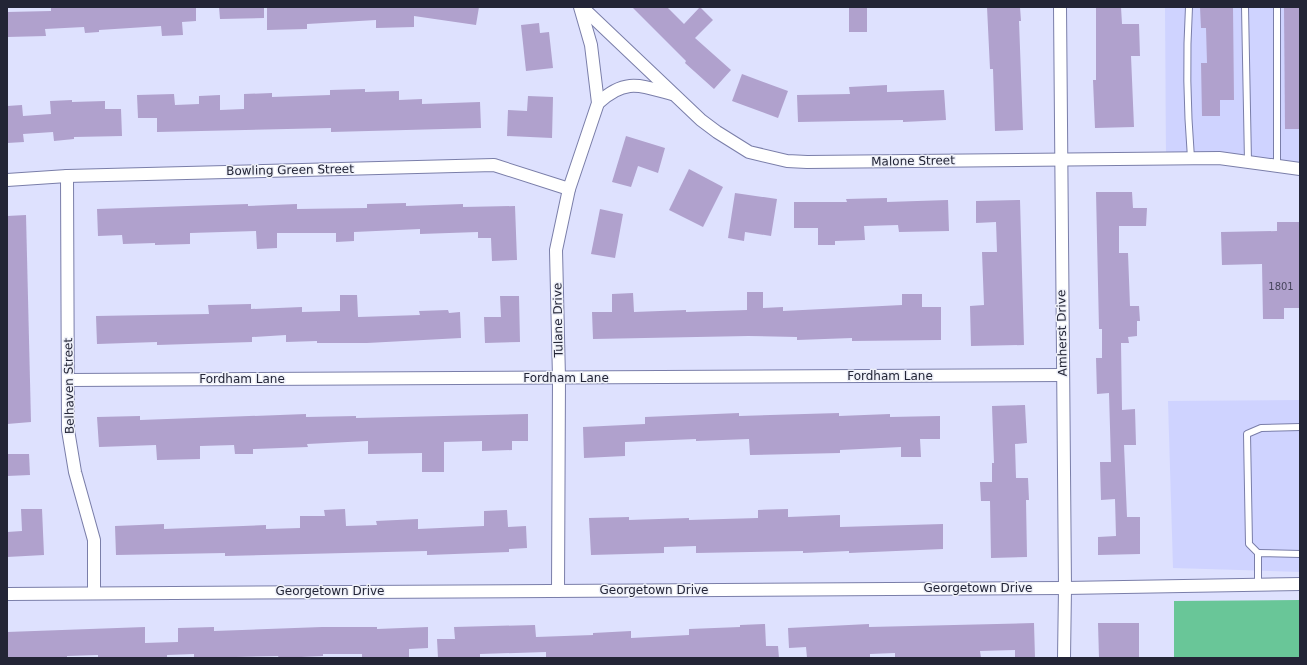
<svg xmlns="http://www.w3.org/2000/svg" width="1307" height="665" viewBox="0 0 1307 665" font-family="'DejaVu Sans',sans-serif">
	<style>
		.built { fill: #cfd3ff }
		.green { fill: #69c698 }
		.building { fill: #b0a1cd }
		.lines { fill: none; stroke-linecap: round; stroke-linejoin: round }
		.lane-casing { stroke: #7a7ea9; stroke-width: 8 }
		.street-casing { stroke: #7a7ea9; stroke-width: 14 }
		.lane { stroke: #fff; stroke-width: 6 }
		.street { stroke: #fff; stroke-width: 12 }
		.labels { text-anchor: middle; stroke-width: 3; stroke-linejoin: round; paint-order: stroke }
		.number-label { font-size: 10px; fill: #46445c }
		.street-label { font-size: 12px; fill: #232536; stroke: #eef0f9 }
	</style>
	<rect width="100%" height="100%" fill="#dee1fe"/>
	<!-- built -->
	<g class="built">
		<polygon points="1165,7 1300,7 1300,169 1166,159"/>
		<polygon points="1300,400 1300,572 1173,568 1168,401"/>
	</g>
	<!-- green -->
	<polygon class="green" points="1300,600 1300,658 1174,658 1174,601"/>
	<!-- building -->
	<g class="building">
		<polygon points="51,7 196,7 196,21 182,22 183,35 162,36 161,26 99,30 99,32 85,33 84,27 45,29 46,36 7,37 7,12 51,11"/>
		<polygon points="219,7 264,7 264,18 220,19"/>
		<polygon points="267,7 479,7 476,25 414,16 414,27 376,28 376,20 307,24 307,29 267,30"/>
		<polygon points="632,7 667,7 684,24 700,7 713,20 695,38 731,70 714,89 685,63 686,61"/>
		<rect x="849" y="7" width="18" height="25"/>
		<polygon points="987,7 1020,7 1021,21 1019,21 1023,130 995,131 993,69 990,69"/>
		<polygon points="1096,7 1121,7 1122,24 1139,24 1140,56 1131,56 1134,127 1095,128 1093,80 1096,80"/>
		<polygon points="1200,7 1233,7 1234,100 1220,100 1220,116 1202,116 1201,63 1207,63 1206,28 1201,28"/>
		<polygon points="1284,7 1300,7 1300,129 1285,129"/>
		<polygon points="539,23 540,33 549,32 553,68 526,71 521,25"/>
		<polygon points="742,74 788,91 778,118 732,101"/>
		<polygon points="887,85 887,92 944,90 946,120 903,122 903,120 798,122 797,95 850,94 849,87"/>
		<polygon points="365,89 365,92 399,91 399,100 422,99 422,104 480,102 481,128 331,132 331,128 157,132 157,118 138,118 137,95 174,94 175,105 199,104 199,96 220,95 220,110 244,109 244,94 272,93 272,97 330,95 330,90"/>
		<polygon points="528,96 553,97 552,138 507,136 508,110 527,111"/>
		<polygon points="72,100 72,102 105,101 105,109 121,109 122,136 74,137 74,139 54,141 53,132 23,134 24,142 7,143 7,106 22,105 23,116 51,114 50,101"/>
		<polygon points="626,136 665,148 658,173 638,166 631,187 612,182"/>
		<polygon points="689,169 723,187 703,227 669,210"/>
		<polygon points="1096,192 1132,192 1133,208 1147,208 1146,226 1119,226 1119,253 1128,253 1130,306 1139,306 1140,321 1137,321 1137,336 1128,337 1129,343 1121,343 1122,410 1135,409 1136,445 1124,445 1127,517 1140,517 1140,554 1098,555 1098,537 1116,536 1115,499 1101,500 1100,462 1111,462 1109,393 1097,394 1096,358 1102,358 1102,329 1099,329"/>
		<polygon points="735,193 777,199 771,236 745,232 744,241 728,238"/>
		<polygon points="887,198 887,202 948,200 949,231 899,232 898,225 864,226 865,240 835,241 835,245 818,245 818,228 794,228 794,202 847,202 846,199"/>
		<polygon points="1020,200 1024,345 971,346 970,306 984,305 982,252 997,252 996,222 976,223 976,201"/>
		<polygon points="406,203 406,206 463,204 463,207 515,206 517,260 492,261 491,238 478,238 478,232 420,234 420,229 354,232 354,241 336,242 336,233 277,233 277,248 257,249 256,231 190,233 190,244 155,245 155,243 123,244 122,235 98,236 97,209 248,204 248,206 297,204 297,209 367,208 367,204"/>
		<polygon points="600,209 623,214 615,258 591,254"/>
		<polygon points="26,215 31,422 7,424 7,216"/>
		<polygon points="1277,222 1300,222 1300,308 1284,308 1284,319 1263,319 1262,264 1222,265 1221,232 1277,231"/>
		<polygon points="747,292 763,292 763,308 783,307 783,311 902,305 902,294 922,294 922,307 941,307 941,340 852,341 852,338 797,340 797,337 748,336 593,339 592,312 612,312 612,294 633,293 634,312 686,310 686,312 747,310"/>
		<polygon points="340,295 357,295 358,317 420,315 419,311 448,310 449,313 460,312 461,338 367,343 317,343 317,341 286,342 286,335 252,337 252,342 157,345 157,342 97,344 96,316 209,314 208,305 251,304 251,309 302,307 302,312 340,311"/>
		<polygon points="500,296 519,296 520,342 485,343 484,317 501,317"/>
		<polygon points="1025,405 1027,443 1015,444 1016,478 1028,478 1029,500 1026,500 1027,557 991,558 990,501 981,501 980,482 992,482 992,463 994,463 992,406"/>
		<polygon points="739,413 739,416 839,413 839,416 890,414 890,417 940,416 940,439 920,439 921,457 901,457 901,447 840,450 840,453 750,455 749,439 696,441 696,439 625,442 625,456 584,458 583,427 645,424 645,417"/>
		<polygon points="306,414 306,417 356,416 356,418 528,414 528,441 512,441 512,450 482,451 482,441 444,442 444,472 422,472 422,453 368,454 368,441 307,444 308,447 253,449 253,454 235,454 234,445 200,446 200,459 157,460 156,445 99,447 97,417 140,416 140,420"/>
		<polygon points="7,454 29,454 30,475 7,476"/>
		<polygon points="21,509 42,509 44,555 7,557 7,532 22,531"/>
		<polygon points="345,509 346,526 377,525 376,521 418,519 418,529 484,526 484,511 507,510 508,527 526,526 527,548 509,549 509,552 427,555 427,551 225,556 225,553 116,555 115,526 164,524 164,529 266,525 266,529 300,528 300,516 325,516 324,510"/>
		<polygon points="788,509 788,517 840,515 840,527 943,524 943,549 849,553 849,551 803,553 803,551 696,553 696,546 664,547 664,553 591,555 589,518 629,517 629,520 689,518 689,520 758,518 758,510"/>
		<polygon points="1034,623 1035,658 1015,658 1015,650 980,651 981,658 895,658 895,653 870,654 870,658 807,658 806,647 789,648 788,628 869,624 869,627"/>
		<polygon points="1098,623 1139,623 1139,657 1099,658"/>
		<polygon points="765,624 766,646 778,646 779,658 546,658 546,652 480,654 480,658 438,658 437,639 455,639 454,627 535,625 536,637 593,635 593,633 631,631 631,638 689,635 689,629 740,627 740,625"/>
		<polygon points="145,627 145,643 178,642 178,628 214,627 214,631 322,627 377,627 377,629 428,627 428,648 409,649 409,658 362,658 362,654 323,654 323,656 279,658 278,656 194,658 194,654 167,655 167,658 98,658 98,655 67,656 67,658 7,658 7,632"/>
	</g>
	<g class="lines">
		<defs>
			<g id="lane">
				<path d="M1189,7C1186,57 1187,108 1191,158"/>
				<polyline points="1245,7 1248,162"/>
				<polyline points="1277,166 1277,7"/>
				<polyline points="1258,553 1249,544 1247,434 1261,428 1300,427"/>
				<polyline points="1258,585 1258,553 1300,554"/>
			</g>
			<g id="street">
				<polyline points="582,7 701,120 717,132 749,152 787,161 807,162 1219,158 1300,169"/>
				<polyline points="1060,7 1065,588 1064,658"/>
				<path d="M598,103C625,78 639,85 672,94"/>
				<polyline points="67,176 68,430 75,472 94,540 94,592"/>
				<polyline points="7,180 67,176 494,165 569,189"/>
				<polyline points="69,380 1063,375"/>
				<polyline points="558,591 559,378 556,250 569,189 598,103 591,45 580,7"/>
				<polyline points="7,594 1065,588 1300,584"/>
			</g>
		</defs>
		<!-- lane casing -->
		<use href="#lane" class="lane-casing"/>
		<!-- street casing -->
		<use href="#street" class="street-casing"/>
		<!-- lane -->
		<use href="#lane" class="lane"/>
		<!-- street -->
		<use href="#street" class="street"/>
	</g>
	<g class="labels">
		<!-- number labels -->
		<g class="number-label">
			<text x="1281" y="290">1801</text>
		</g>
		<!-- street labels -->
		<g class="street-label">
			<text transform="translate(913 161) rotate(-1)" y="4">Malone Street</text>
			<text transform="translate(290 170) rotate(-1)" y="4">Bowling Green Street</text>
			<text transform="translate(558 320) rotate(-91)" y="4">Tulane Drive</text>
			<text transform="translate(1062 333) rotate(-91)" y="4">Amherst Drive</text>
			<text x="890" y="380">Fordham Lane</text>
			<text x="566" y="382">Fordham Lane</text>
			<text x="242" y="383">Fordham Lane</text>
			<text transform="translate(69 386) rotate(-91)" y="4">Belhaven Street</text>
			<text x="978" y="592">Georgetown Drive</text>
			<text x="654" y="594">Georgetown Drive</text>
			<text x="330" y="595">Georgetown Drive</text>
		</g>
	</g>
	<!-- border -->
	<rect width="1307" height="665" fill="none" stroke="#232536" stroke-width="16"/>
</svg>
